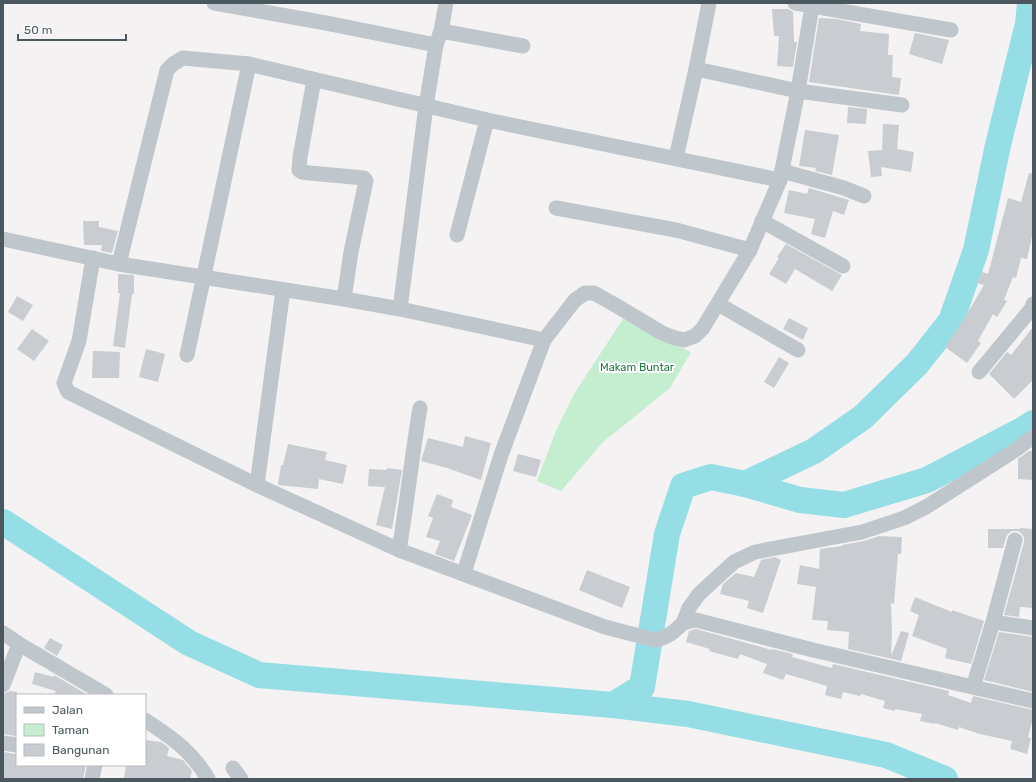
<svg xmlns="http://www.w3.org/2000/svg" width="1036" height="782" viewBox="0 0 1036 782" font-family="Rubik,sans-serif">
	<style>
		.green { fill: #c5edd0 }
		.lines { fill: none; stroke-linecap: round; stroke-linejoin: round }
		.river { stroke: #96dee6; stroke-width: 26 }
		.building { fill: #c9cdd1 }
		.minor { stroke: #bfc7cd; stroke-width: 15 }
		.labels { text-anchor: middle; stroke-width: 4; stroke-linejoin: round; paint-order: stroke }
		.park-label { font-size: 11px; fill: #207b43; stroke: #fff }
	</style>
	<rect width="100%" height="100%" fill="#f4f2f2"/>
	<!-- green -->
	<polygon class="green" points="623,319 691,352 670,388 603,442 561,491 537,481 555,433 574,394"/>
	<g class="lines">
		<!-- river -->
		<g class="river">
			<polyline points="745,484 814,451 863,417 917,364 951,321 976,250 998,145 1028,24 1030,3"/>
			<polyline points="3,522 189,643 259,675 613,705 688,714 886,755 945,779"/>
			<polyline points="613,705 642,687 667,534 683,486 711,477 745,484 800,500 844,505 927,480 1024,429 1033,423"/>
		</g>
	</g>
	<!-- building -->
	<g class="building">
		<polygon points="772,9 788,9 793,12 794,42 797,42 793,67 777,66 779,36 774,36"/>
		<polygon points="819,18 837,19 861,24 860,31 889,34 888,55 893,55 892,77 901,78 899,95 809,82"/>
		<polygon points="915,33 949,40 942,64 909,54"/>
		<polygon points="848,107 867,109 866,124 847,123"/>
		<polygon points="883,124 899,125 897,149 914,152 911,172 881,167 882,176 871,177 868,151 882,150"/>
		<polygon points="805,130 839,135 832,175 815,171 816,168 799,166"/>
		<polygon points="1029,173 1033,174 1033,232 1027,259 1021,258 1016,278 1013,277 1004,300 1007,301 997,317 993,314 978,341 981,343 967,363 945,347 962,322 984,285 977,283 982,272 988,274 1008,198 1021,202"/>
		<polygon points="809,188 849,200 844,215 833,211 825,238 811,234 815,219 784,213 789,190 807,194"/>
		<polygon points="83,221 99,221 99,227 118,231 112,253 101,251 102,245 84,245"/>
		<polygon points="786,244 842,275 832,291 795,269 786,284 769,274 779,258 777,257"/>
		<polygon points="118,274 134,275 134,294 132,294 125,348 113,346 120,293 118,293"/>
		<polygon points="17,296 33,305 23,321 8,312"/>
		<polygon points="789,318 808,328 803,340 783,329"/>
		<polygon points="1033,327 1033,380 1014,399 989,374 1007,352 1011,355"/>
		<polygon points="32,329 49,341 34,361 17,349"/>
		<polygon points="146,349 165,354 158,382 139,377"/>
		<polygon points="93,351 120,352 119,378 92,378"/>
		<polygon points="779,357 789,363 774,388 764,382"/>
		<polygon points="465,436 491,443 481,480 447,468 421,461 428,438 463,447"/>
		<polygon points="288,444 327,452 325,460 347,465 343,484 319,479 318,489 278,485 281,465 283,465"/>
		<polygon points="1029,451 1033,451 1033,480 1018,479 1018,459"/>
		<polygon points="518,454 541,460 536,477 513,471"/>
		<polygon points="387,468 402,470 392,529 376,525 385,487 368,486 369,469 387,470"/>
		<polygon points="437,494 453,500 451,507 472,515 454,561 435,554 440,541 426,537 433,518 428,516"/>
		<polygon points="1020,528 1033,529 1033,608 1020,607 1019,617 1004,615 1024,542 1024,537 1021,533 1018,531 1012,531 1008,534 1006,537 1003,548 988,548 988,529 1020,529"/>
		<polygon points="879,536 902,537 901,554 898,554 894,604 891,603 892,632 891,656 901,631 909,633 901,661 848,649 849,632 827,630 828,621 812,620 816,587 797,584 800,565 819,569 820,549 842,546 842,545 864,541"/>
		<polygon points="775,557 781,560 763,613 747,608 749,601 720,594 723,584 736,573 754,577 761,560"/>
		<polygon points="587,570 630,587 622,608 579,590"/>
		<polygon points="915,597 952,612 952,610 984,621 971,664 945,658 947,649 912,636 919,615 910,611"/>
		<polygon points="696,629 772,650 772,649 793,654 792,657 832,668 833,664 949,691 948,695 971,703 973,696 1033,710 1033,718 1028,737 1031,738 1027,754 1010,749 1012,741 980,734 959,727 958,730 935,723 935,724 920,721 922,714 895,709 895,711 883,708 885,701 861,694 860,696 843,692 841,699 825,695 827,686 786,674 783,680 763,673 767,664 740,654 738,659 709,651 710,649 686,642 689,631"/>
		<polygon points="999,632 1033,637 1033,692 984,680"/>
		<polygon points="50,638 63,645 57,656 44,648"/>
		<polygon points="35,672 54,677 54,675 88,695 54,695 56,691 32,684"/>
		<polygon points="10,691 17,692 16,736 3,734 3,694"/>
		<polygon points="145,740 161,742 169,748 167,756 183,760 192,771 190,779 124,779 126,765 145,765"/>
		<polygon points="3,752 17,754 17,765 86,765 83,779 3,779"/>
	</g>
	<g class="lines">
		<!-- minor -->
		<g class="minor">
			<polyline points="214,3 326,23 436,45"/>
			<polyline points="795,3 951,30"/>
			<polyline points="441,31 523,46"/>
			<polyline points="696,69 798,91 902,105"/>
			<polyline points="314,80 300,157 299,170 302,172 310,173 364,178 366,181 351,252 344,299"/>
			<polyline points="676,158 696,69 709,3"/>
			<polyline points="782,171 844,188 864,196"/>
			<polyline points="556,208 676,230 750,250"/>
			<polyline points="762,221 843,266"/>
			<polyline points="457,235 487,120"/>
			<polyline points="3,239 119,264 344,299 400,309 544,340"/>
			<path d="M93,258L79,341L64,383L68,392L257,485L399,550L605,627L655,640C667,638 675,631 683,623L696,620L813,650L1033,701"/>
			<polyline points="119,264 167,70 173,64 183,58 249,64 487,120 780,180"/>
			<polyline points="718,304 798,350"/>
			<polyline points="400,309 426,106 436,45 441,31 446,3"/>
			<polyline points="187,355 249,64"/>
			<polyline points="979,372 1032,308 1033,304"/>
			<polyline points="257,485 283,290"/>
			<path d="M399,550C407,503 412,455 420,408"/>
			<polyline points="464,573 501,455 544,340 575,300 585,293 594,293 617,306 662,333 672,337 684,340 695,336 703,328 750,250 780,180 798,91 812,6"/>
			<polyline points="993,622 1033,628"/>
			<polyline points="683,623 689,608 699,594 734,562 755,552 862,532 904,518 926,507 1014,451 1033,437"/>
			<polyline points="3,633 19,644 106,695"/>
			<polyline points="3,685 19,644"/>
			<polyline points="973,687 993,622 1015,540"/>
			<path d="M145,720C171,737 192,751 208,779"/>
			<polyline points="3,743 17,745"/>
			<polyline points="233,768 241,779"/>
			<polyline points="92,779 95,765"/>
		</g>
	</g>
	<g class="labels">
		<!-- park labels -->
		<g class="park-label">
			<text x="637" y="371">Makam Buntar</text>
		</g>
	</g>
	<!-- border -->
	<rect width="1036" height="782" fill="none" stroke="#4b575e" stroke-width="8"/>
	<!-- legend -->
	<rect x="16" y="694" width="130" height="72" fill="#ffffff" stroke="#b7bcbf"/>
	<rect x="24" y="707" width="20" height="6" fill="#bfc7cd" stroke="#b7bcbf"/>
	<text x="52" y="714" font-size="12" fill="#4b575e">Jalan</text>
	<rect x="24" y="724" width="20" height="12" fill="#c5edd0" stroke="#b7bcbf"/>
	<text x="52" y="734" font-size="12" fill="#4b575e">Taman</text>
	<rect x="24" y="744" width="20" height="12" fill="#c9cdd1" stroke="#b7bcbf"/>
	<text x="52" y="754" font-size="12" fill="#4b575e">Bangunan</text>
	<!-- scale -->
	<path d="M18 34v6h108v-6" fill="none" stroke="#4b575e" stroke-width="2"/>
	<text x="24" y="34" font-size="12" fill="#4b575e" stroke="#ffffff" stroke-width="3" paint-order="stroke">50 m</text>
</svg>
